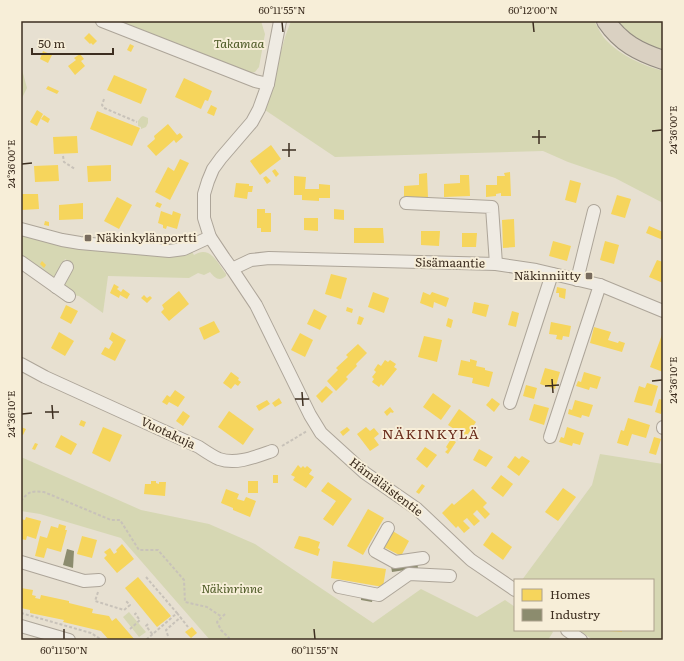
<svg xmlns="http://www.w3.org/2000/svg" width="684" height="661" viewBox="0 0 684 661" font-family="Literata,serif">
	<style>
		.green { fill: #d6d7b3 }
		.homes { fill: #f6d55c }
		.industry { fill: #8c8c6e }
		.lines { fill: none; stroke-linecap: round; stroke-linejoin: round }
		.minor-casing { stroke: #ada599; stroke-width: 14 }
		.highway-casing { stroke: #928b80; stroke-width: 20 }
		.path { stroke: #c8c2b9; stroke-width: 2; stroke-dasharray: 3 2; stroke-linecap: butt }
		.minor { stroke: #efebe3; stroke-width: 12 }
		.highway { stroke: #dad1c2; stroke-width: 18 }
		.ticks { fill: none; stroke: #3d2e20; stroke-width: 1.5 }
		.poi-dot { fill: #786c5e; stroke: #f7eed8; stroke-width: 1.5 }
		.labels { text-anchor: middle; stroke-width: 4; stroke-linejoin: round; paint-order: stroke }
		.park-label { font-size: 12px; font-style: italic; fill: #4d5a26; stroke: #f7eed8 }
		.poi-label { font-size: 12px; fill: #3d2e20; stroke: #f7eed8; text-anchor: start }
		.street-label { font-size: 12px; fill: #3d2e20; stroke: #f7eed8 }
		.quarter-label { font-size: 14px; letter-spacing: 1px; fill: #6b2e1e; stroke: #f7eed8 }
		.neatline { fill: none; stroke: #3d2e20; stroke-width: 1.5 }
		.ticks-label { font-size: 10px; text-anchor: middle; fill: #3d2e20 }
	</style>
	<rect width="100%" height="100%" fill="#e7e0d1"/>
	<!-- green -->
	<g class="green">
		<polygon points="113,21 261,21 265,34 259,67 255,72 249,73"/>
		<path d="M291,21H594C598,27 601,35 606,40C621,56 642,65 663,71V203L615,178L568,162L543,151L335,157L265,110L285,37Z"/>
		<polygon points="618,21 663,21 663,50 633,39"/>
		<polygon points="21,66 27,88 21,100"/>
		<polygon points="143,116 148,118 148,123 146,127 141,129 141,127 138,126 138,121 141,117"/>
		<path d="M21,234L171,256H183L192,252L194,255C210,245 217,262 226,274V276C219,282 215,278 210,272L204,275L198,273L189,278L108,276L103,313L79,296L73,295L64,286V283L72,264L65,259L58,275L54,278L21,257Z"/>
		<polygon points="600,454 663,464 663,640 593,640 579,630 653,630 653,580 522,580 592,485"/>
		<polygon points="21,457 141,510 209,524 255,544 373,623 421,589 477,617 505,600 515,607 515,630 551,630 553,632 548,640 210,640 121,538 40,514 21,511"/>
		<polygon points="129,612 146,632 139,637 123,617"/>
	</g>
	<!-- homes -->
	<g class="homes">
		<polygon points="89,33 97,41 93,45 91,43 90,44 84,38"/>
		<polygon points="130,44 134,46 131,52 127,50"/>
		<polygon points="43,51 52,55 48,63 40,59"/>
		<polygon points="80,54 84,59 81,61 85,66 75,75 68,66 76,60 74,58"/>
		<polygon points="114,75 147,89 141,104 107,90"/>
		<polygon points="184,78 212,91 208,101 205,100 201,109 175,97"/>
		<polygon points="48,86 59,91 57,94 46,89"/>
		<polygon points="211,105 217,108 214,116 207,113"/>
		<polygon points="37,110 43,114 37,126 30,122"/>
		<polygon points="97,111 140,128 132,146 90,129"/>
		<polygon points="44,115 50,119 48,123 41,119"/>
		<polygon points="168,124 177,135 180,133 183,137 176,143 174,140 156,156 147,146 155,139 154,136"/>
		<polygon points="77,136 78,153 54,154 53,137"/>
		<polygon points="271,145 281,159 260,175 250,161"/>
		<polygon points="180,159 189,163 170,200 155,192 168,167 174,171"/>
		<polygon points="58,165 59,181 35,182 34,166"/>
		<polygon points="111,165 111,181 88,182 87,166"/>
		<polygon points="275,169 279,174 276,177 272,171"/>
		<polygon points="510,172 511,196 501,196 501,193 496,194 496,196 486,197 486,185 497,185 497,176 505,176 504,173"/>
		<polygon points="427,173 428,198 404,199 404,186 419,185 419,174"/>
		<polygon points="460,175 469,175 470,196 444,197 444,184 460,183"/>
		<polygon points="266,176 271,181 267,184 263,178"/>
		<polygon points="294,176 306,177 305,189 319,189 319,184 330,185 330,198 319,198 319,201 302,200 302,195 294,195"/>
		<polygon points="570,180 581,183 576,203 565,200"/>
		<polygon points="236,183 249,184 249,186 253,186 252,192 248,192 247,199 234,197"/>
		<polygon points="21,194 38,194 39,209 21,210"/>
		<polygon points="617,195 631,199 625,218 611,214"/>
		<polygon points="117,197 132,205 119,229 104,221"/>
		<polygon points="157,202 162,204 160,208 155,206"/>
		<polygon points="83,203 83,219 59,220 59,205"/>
		<polygon points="257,209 265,209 265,213 271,213 271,232 261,232 261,228 257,228"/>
		<polygon points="334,209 344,210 344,220 334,219"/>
		<polygon points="161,211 172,215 173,211 181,214 177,229 167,226 166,229 163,228 163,225 158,223"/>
		<polygon points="304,218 318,218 318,231 304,230"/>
		<polygon points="514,219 515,247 503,248 502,220"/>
		<polygon points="45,221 49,222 49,226 44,225"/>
		<polygon points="649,226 663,232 663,240 646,233"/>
		<polygon points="354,228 383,228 384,243 354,243"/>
		<polygon points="421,231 440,231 439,246 421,245"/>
		<polygon points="462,233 477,233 476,247 462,247"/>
		<polygon points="553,241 571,246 567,261 549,256"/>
		<polygon points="605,241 619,245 614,264 600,260"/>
		<polygon points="657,260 663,262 663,283 649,277"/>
		<polygon points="42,261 46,265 44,268 40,264"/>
		<polygon points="331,274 347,278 341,299 325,294"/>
		<polygon points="114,284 119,287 117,289 121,292 123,289 130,294 127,299 120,295 119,298 110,293"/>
		<polygon points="557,287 566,289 565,299 559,297 559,293 556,293"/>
		<polygon points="179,291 189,304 169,321 161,312 164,309 162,305"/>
		<polygon points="373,292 389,298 384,313 368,307"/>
		<polygon points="423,292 430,295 432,292 449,298 446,307 434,302 433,308 420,303"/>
		<polygon points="144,295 147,298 150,296 152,298 147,303 141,298"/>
		<polygon points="474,302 489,305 486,317 472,313"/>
		<polygon points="66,305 78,311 71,324 60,318"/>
		<polygon points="347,307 353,309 352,313 346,311"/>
		<polygon points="314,309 327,316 320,330 307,324"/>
		<polygon points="512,311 519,313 516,327 508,325"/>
		<polygon points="359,316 364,318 361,325 357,324"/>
		<polygon points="448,318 453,320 451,328 446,326"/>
		<polygon points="214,321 220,332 204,340 199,328"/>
		<polygon points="551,322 571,326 569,337 563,336 562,340 556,339 557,335 549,334"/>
		<polygon points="594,327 611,332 608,340 618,343 619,341 625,343 622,352 590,343"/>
		<polygon points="59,332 74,341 65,356 51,348"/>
		<polygon points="112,332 126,340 115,361 101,354 105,347 109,349 113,342 109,339"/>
		<polygon points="663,332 663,372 650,367"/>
		<polygon points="300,333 313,340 305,357 291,350"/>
		<polygon points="424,336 442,340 437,362 418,357"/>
		<polygon points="358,344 367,353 356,364 357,366 346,377 348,379 336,391 327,381 338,370 336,368 348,357 346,355"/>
		<polygon points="470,359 477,361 476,366 485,368 485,370 493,372 489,387 472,383 473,378 458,375 461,360 470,362"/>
		<polygon points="385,360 388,362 390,360 396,364 394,367 397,369 383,386 381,384 379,387 372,382 374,379 372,377 376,372 374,370 378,364 381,366"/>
		<polygon points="545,368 560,372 555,389 540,384"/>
		<polygon points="231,372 239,378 238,380 241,382 238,386 235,384 231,389 223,383"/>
		<polygon points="584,372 601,377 597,389 590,387 589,390 576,386 578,381 581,382"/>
		<polygon points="647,383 658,386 652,406 634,402 639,386 645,388"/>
		<polygon points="526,385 537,388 534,399 523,396"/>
		<polygon points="326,386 333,392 322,403 316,396"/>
		<polygon points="175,390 185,397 178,407 169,402 167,405 162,402 167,395 170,397"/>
		<polygon points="433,393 451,406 441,420 423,407"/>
		<polygon points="279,398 282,403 275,407 272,403"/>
		<polygon points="492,398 500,404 494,412 486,405"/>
		<polygon points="659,399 663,400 663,407 661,414 655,412"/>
		<polygon points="267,400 270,404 259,411 256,406"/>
		<polygon points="575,400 593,405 589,417 582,415 581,418 568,414 569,409 572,410"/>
		<polygon points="534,404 549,408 544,425 529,420"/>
		<polygon points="390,407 394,412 392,413 391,412 387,416 384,412"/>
		<polygon points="459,409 476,422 466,437 448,425"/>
		<polygon points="183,411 190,416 183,426 176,421"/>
		<polygon points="229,411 254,429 243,445 218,427"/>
		<polygon points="628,418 650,425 646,438 632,434 628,446 617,443 621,430 624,431"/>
		<polygon points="81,420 86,422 84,427 79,425"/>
		<polygon points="21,427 26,429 23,435 21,434"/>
		<polygon points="103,427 122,435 110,462 92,453"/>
		<polygon points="347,427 350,430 343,436 340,432"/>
		<polygon points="366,427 370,431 374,428 379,434 374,438 379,445 370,451 357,434"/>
		<polygon points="567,427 584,433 580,445 573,443 572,446 559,442 561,437 564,438"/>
		<polygon points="61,435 77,444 71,455 55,447"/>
		<polygon points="654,437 661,439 656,455 649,453"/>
		<polygon points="451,439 456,442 448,454 445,452 448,449 446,447"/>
		<polygon points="35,443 38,444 35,450 32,449"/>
		<polygon points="425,447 437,455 427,468 416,459"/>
		<polygon points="479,449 493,457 486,467 473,460"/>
		<polygon points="515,456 519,459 522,456 530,461 519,476 507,467"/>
		<polygon points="298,465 301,468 303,466 305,468 307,466 312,470 309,474 314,477 306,488 296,482 293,480 295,477 291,475"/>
		<rect x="273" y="475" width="5" height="8"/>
		<polygon points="501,475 513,484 503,497 491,488"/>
		<polygon points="151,481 156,481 156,483 159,484 159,482 166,482 165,496 144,494 145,484 151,484"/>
		<rect x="248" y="481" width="10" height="12"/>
		<polygon points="328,482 352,499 333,526 323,519 336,501 321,491"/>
		<polygon points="422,484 425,486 419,494 416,492"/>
		<polygon points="563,488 576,497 558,521 545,512"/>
		<polygon points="226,489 239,494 237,499 244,501 246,497 256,501 250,517 233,510 233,508 221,503"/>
		<polygon points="473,489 487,503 483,507 490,514 485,519 477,510 473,514 480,521 474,526 467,518 463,521 470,528 464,533 458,526 456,528 442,513 452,503 454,505"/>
		<polygon points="368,509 384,518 363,555 347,546"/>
		<polygon points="26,517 41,521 36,539 27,536 26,540 21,539 21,519 25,520"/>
		<polygon points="59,524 66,526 65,530 67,530 61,552 47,548 44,558 35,556 40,536 47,538 51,526 58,528"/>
		<polygon points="391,530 409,541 401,556 382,546"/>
		<polygon points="492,532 512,547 503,560 483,545"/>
		<polygon points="82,536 97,540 92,558 77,554"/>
		<polygon points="299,536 309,538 311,539 320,542 318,548 320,549 318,556 294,548"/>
		<polygon points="122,544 134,559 117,573 104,558 107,555 104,552 110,548 114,554 117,552 116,550"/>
		<polygon points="333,561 386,569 383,587 331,578"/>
		<polygon points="138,577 171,616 157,627 125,588"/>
		<polygon points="21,588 33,590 32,595 36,596 35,598 40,599 41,595 69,601 69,603 93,609 92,613 109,616 112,621 116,618 135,640 109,640 101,631 63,622 64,620 30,613 30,610 21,608"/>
		<polygon points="192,627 197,633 191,638 185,632"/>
		<polygon points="609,630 622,630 622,632 609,631"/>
	</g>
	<!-- industry -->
	<g class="industry">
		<polygon points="67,549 74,551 73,568 63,565"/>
		<polygon points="417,562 418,568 392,572 391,566"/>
		<polygon points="361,595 373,596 372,602 361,600"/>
	</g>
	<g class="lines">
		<defs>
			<g id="minor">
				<polyline points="102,21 255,81 268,84"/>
				<polyline points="280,21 268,84 259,109 252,122 221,158 213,169 208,181 204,194 204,218 210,237 224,258 232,269 256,305 310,415 321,433 365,473 417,509 471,560 515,590"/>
				<polyline points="406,203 492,207 496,264"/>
				<polyline points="21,229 62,240 80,243 169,251 184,249 210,237"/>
				<polyline points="21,262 69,296"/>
				<polyline points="232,269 251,260 269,258 496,264 536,270 600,285 663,311"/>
				<polyline points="577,280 594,211"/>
				<polyline points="56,287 67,267"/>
				<path d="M21,364L45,377L199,447C205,451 212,456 219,459C236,465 255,457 272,451"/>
				<polyline points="510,403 552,274"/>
				<polyline points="663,428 663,427"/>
				<polyline points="550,437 600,285"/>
				<polyline points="388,528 375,551 395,562 423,558"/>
				<polyline points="21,562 84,581 99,580"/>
				<polyline points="339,587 379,595 409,574 450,576"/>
				<polyline points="21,626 69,640"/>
				<polyline points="567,630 581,640"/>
			</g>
			<path id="highway" d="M606,21C621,43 639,52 663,60"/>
		</defs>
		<!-- minor casing -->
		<use href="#minor" class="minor-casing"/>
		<!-- highway casing -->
		<use href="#highway" class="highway-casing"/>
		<!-- path -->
		<g class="path">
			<polyline points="104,99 102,105 104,108 137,122"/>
			<polyline points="63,156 64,162 75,169"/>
			<polyline points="282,446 307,431"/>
			<path d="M21,501C29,491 31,491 44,492L111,520H120L139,550H158L184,580L185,602L207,607L222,617"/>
			<polyline points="146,577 177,613 146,640"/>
			<polyline points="98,592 95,601 124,610 130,605 125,600"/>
			<polyline points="21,613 91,633 102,640"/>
			<polyline points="177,613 188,627"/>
			<polyline points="225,614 217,622 221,630 229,638 228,640"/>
			<polyline points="148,624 146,626 153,635"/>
			<polyline points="130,629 140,620 135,614 138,612"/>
			<polyline points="168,636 166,630 181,617"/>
		</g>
		<!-- minor -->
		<use href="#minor" class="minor"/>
		<!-- highway -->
		<use href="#highway" class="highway"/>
	</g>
	<!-- ticks -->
	<path class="ticks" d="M282,22L283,32M533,22L534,32M539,130V144M652,131L662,130M532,137H546M289,143V157M282,150H296M22,164L32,163M552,379L553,393M652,381L662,380M545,386L559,385M302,392L303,406M295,399H309M52,405L53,419M45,412H59M22,414L32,413M64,629V639M314,629L315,639"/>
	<!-- markers -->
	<g class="poi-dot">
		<rect x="84" y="234" width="8" height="8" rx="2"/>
		<rect x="585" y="272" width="8" height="8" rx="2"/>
	</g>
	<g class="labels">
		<!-- park labels -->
		<g class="park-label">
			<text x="239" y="48">Takamaa</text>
			<text x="232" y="593">Näkinrinne</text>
		</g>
		<!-- poi labels -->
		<g class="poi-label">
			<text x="96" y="242">Näkinkylänportti</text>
			<text x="581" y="280" text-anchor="end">Näkinniitty</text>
		</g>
		<!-- street labels -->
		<g class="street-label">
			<text transform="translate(450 263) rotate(1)" y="4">Sisämaantie</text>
			<text transform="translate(168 433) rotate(25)" y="4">Vuotakuja</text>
			<text transform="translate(386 487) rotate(37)" y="4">Hämäläistentie</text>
		</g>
		<!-- quarter labels -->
		<g class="quarter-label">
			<text x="431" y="439">NÄKINKYLÄ</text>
		</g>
	</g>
	<!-- border -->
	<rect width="684" height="661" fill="none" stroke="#f7eed8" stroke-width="44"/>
	<!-- legend -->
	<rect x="514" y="579" width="140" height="52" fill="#f7eed8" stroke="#ada18e"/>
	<rect x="522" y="589" width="20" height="12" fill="#f6d55c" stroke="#ada18e"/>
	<text x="550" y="599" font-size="12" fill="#3d2e20">Homes</text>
	<rect x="522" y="609" width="20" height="12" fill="#8c8c6e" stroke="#ada18e"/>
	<text x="550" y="619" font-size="12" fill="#3d2e20">Industry</text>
	<!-- scale -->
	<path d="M32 48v6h81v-6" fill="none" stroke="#3d2e20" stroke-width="2"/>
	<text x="38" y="48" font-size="12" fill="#3d2e20" stroke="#f7eed8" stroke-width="3" paint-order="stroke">50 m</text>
	<rect x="22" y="22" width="640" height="617" class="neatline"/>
	<g class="ticks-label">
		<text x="282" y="14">60°11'55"N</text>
		<text x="533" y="14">60°12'00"N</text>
		<text transform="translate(673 130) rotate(-90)" y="4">24°36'00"E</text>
		<text transform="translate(11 164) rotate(-90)" y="4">24°36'00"E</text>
		<text transform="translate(673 380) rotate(-90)" y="4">24°36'10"E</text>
		<text transform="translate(11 414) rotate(-90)" y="4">24°36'10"E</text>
		<text x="64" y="654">60°11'50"N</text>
		<text x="315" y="654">60°11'55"N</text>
	</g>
</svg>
